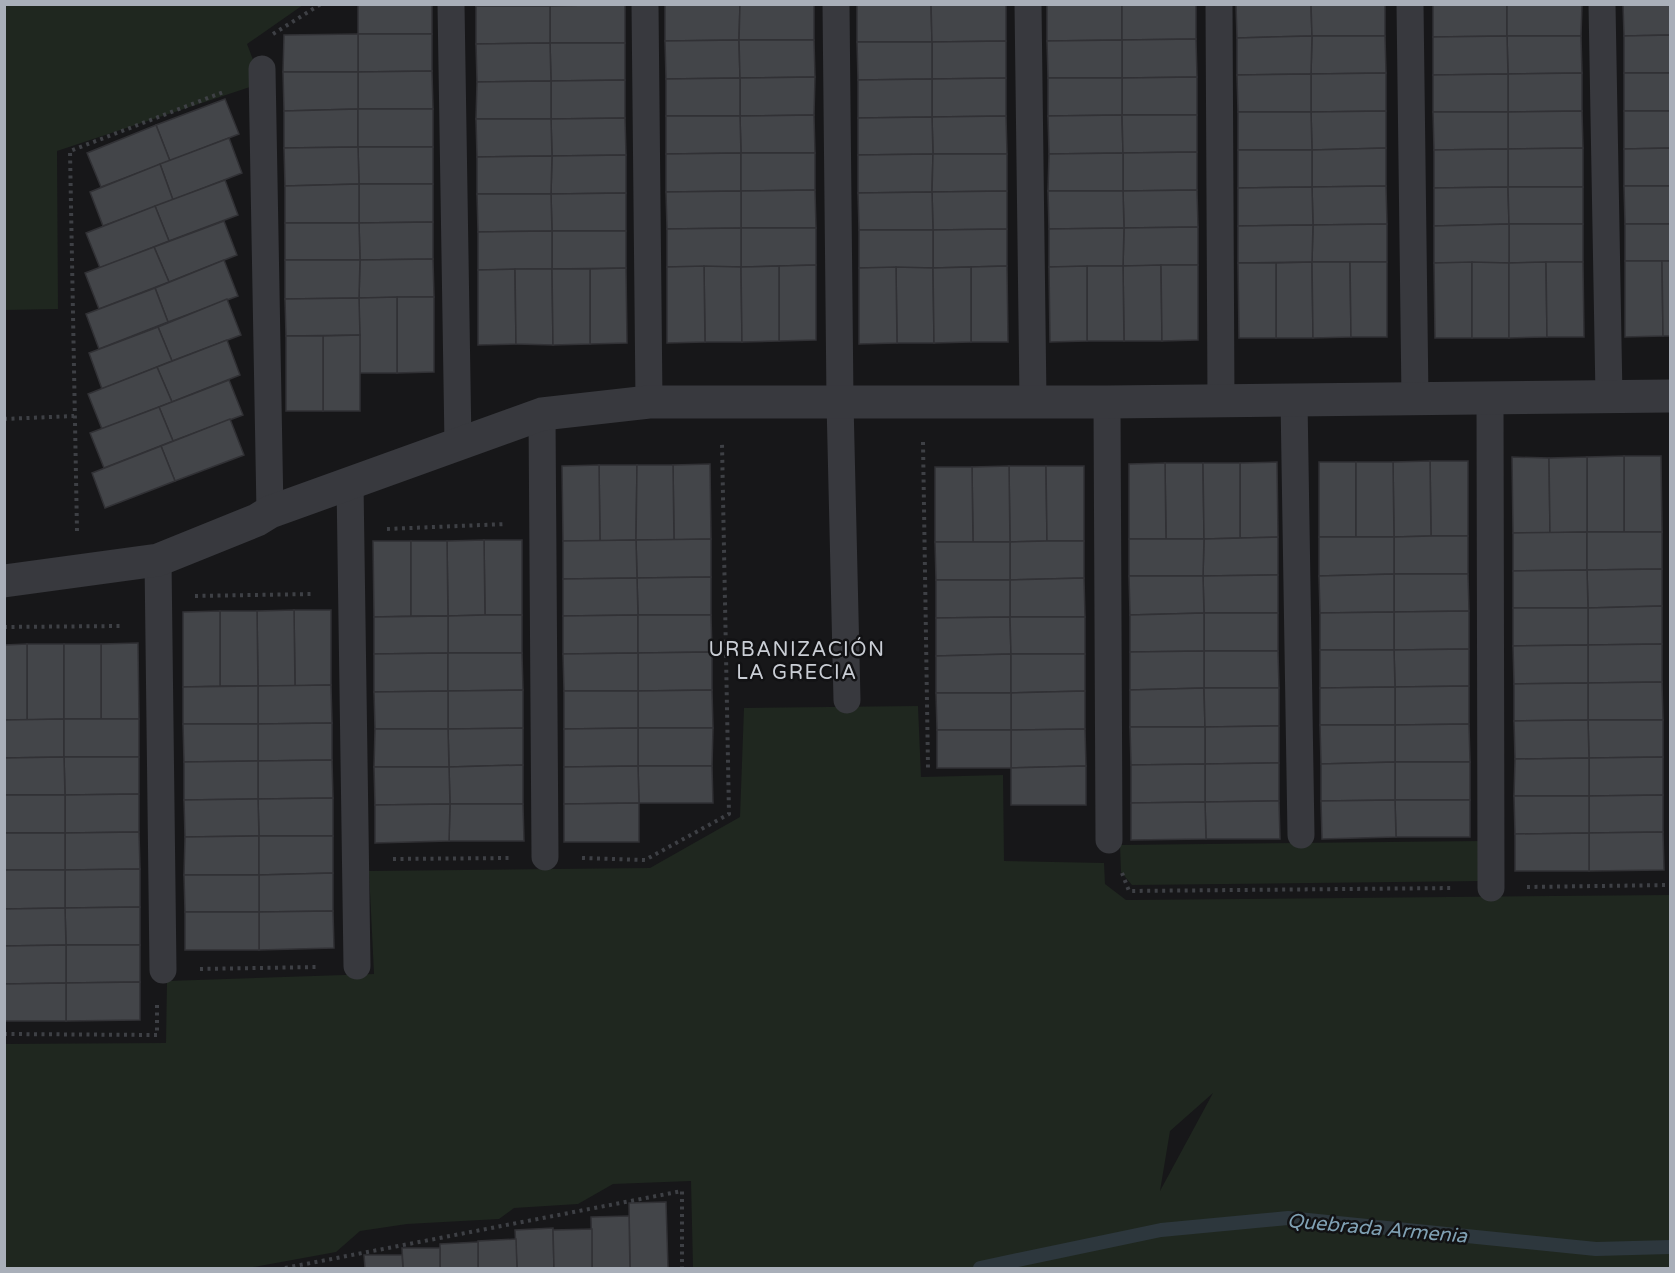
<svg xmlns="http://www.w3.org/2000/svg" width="1675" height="1273" viewBox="0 0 1675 1273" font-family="'Varela Round',sans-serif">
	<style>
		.green { fill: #1f271f; fill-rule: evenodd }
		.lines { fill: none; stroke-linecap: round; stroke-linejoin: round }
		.stream { stroke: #2d373d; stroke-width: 14 }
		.building { fill: #434549; stroke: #313135; stroke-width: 1.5 }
		.path { stroke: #3e4045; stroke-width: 4; stroke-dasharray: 3 4.5; stroke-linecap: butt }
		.service { stroke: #38393e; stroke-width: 27 }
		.minor { stroke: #38393e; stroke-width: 33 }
		.labels { text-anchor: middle; stroke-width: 5; stroke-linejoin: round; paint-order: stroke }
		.neighbourhood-label { font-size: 20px; letter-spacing: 1.5px; fill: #caced5; stroke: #121214 }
		.water-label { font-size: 20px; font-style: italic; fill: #80a1b4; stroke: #121214 }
	</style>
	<rect width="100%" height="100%" fill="#171719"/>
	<!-- green -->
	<g class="green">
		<polygon points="4,5 303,5 247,44 262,83 57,151 58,309 5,310"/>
		<path d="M918,706L921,777L1003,775L1004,861L1104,863L1105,884L1126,900L1670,895V1268H693L691,1181L613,1184L578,1204L514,1208L499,1219L407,1224L360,1231L336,1252L248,1268H5L4,1044L166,1043L167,981L374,974L369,871L650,868L740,817L744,708ZM1213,1093L1160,1191L1170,1131Z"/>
		<polygon points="1481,841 1482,881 1132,885 1121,872 1120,845"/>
	</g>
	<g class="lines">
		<!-- stream -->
		<polyline class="stream" points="980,1268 1161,1230 1288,1218 1596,1249 1670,1247"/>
	</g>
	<!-- building -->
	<g class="building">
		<rect x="358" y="4" width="74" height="30"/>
		<rect x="476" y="4" width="74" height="2"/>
		<polygon points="625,4 625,43 550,43 550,6"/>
		<polygon points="665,4 740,4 739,40 665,41"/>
		<polygon points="740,4 814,4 814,40 739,40"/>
		<polygon points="931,4 932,42 857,42 857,5"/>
		<polygon points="931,4 1006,4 1006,41 932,42"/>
		<polygon points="1047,4 1122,4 1122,40 1047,41"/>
		<polygon points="1122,4 1196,4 1196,39 1122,40"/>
		<polygon points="1236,4 1311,4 1312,36 1237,38"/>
		<polygon points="1311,4 1385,4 1385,36 1312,36"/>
		<polygon points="1433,4 1507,4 1507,36 1433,37"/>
		<polygon points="1507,4 1582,4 1581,36 1507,36"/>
		<polygon points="1623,4 1670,4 1670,35 1624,36"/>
		<polygon points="476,6 550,6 550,43 476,44"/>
		<polygon points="358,34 432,34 432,71 358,72"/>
		<polygon points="358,34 358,72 283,72 284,35"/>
		<polygon points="1670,35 1670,73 1624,73 1624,36"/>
		<polygon points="1312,36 1385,36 1386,73 1311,74"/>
		<polygon points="1312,36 1311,74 1237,75 1237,38"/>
		<polygon points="1507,36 1581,36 1582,73 1508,74"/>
		<polygon points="1507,36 1508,74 1433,75 1433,37"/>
		<polygon points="1196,39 1197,77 1122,78 1122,40"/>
		<polygon points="739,40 740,78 666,79 665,41"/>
		<polygon points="739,40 814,40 815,77 740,78"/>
		<polygon points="1122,40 1122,78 1048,78 1047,41"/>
		<polygon points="1006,41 1006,78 932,79 932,42"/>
		<polygon points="857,42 932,42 932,79 858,80"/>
		<polygon points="550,43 625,43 625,80 551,81"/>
		<polygon points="550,43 551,81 477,82 476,44"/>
		<polygon points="432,71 433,109 358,109 358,72"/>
		<polygon points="283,72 358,72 358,109 284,111"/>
		<polygon points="1386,73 1386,111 1311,112 1311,74"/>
		<polygon points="1582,73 1582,111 1508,112 1508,74"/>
		<rect x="1624" y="73" width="46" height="38"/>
		<polygon points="1311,74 1311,112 1238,112 1237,75"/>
		<polygon points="1508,74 1508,112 1433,112 1433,75"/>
		<polygon points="815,77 814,115 740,116 740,78"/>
		<polygon points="1197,77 1197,115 1122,115 1122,78"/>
		<polygon points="740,78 740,116 666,116 666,79"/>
		<polygon points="1006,78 1006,116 932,117 932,79"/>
		<polygon points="1048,78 1122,78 1122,115 1048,116"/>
		<polygon points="932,79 932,117 858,118 858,80"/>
		<polygon points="625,80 625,118 551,119 551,81"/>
		<polygon points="551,81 551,119 476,119 477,82"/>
		<polygon points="225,99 239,134 170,161 156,125"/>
		<polygon points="358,109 358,147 284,148 284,111"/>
		<rect x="358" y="109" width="75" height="38"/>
		<polygon points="1386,111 1386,148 1312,150 1311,112"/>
		<polygon points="1582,111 1583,148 1508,149 1508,112"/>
		<polygon points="1624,111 1670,111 1670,148 1624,149"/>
		<polygon points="1238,112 1311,112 1312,150 1238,150"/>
		<polygon points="1433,112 1508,112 1508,149 1434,150"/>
		<polygon points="814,115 815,153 741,153 740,116"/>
		<polygon points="1122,115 1123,153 1049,154 1048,116"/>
		<polygon points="1122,115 1197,115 1197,152 1123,153"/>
		<polygon points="666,116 740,116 741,153 666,154"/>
		<polygon points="1006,116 1007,154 933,154 932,117"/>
		<polygon points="932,117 933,154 858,155 858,118"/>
		<polygon points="625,118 626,155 552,156 551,119"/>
		<polygon points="476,119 551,119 552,156 477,157"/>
		<polygon points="156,125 170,161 101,187 87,153"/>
		<polygon points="229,138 242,173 173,200 160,164"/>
		<polygon points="358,147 433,147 433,184 359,184"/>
		<polygon points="358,147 359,184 285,186 284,148"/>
		<polygon points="1386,148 1386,186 1312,187 1312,150"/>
		<polygon points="1583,148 1583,187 1508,187 1508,149"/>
		<polygon points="1670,148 1670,186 1624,186 1624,149"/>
		<polygon points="1508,149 1508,187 1434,188 1434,150"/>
		<polygon points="1238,150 1312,150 1312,187 1238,188"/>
		<polygon points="1197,152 1197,190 1123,191 1123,153"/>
		<polygon points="741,153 741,191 666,192 666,154"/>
		<polygon points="741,153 815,153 815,190 741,191"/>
		<polygon points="1123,153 1123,191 1048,191 1049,154"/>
		<polygon points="933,154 932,192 858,193 858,155"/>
		<polygon points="933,154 1007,154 1007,191 932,192"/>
		<polygon points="626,155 626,193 551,194 552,156"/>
		<polygon points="552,156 551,194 477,194 477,157"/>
		<polygon points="160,164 173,200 103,226 90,192"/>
		<polygon points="225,180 238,215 169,241 155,206"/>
		<polygon points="359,184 433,184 433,222 359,223"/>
		<polygon points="359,184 359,223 285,223 285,186"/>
		<polygon points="1386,186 1387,224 1313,225 1312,187"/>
		<polygon points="1624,186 1670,186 1670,224 1625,224"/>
		<polygon points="1312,187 1313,225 1238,226 1238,188"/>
		<polygon points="1508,187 1509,224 1434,226 1434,188"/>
		<polygon points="1508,187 1583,187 1583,224 1509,224"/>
		<polygon points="815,190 816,228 741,228 741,191"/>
		<polygon points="1197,190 1198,227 1124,228 1123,191"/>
		<polygon points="741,191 741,228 667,229 666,192"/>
		<polygon points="1007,191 1007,229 933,230 932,192"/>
		<polygon points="1048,191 1123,191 1124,228 1049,229"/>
		<polygon points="932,192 933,230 859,230 858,193"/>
		<polygon points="626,193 626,231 552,231 551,194"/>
		<polygon points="477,194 551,194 552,231 478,232"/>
		<polygon points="155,206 169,241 100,268 86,233"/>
		<polygon points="224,221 237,255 169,282 154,247"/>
		<polygon points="433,222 433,259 360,260 359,223"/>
		<polygon points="285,223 359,223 360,260 285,260"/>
		<polygon points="1387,224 1387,262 1312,262 1313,225"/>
		<polygon points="1509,224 1583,224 1583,262 1509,263"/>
		<polygon points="1509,224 1509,263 1434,263 1434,226"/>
		<rect x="1625" y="224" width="45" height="37"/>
		<polygon points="1313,225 1312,262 1238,263 1238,226"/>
		<polygon points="1198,227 1198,265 1123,266 1124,228"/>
		<polygon points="741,228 816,228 816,265 741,267"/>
		<polygon points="741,228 741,267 667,267 667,229"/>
		<polygon points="1124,228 1123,266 1049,267 1049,229"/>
		<polygon points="1007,229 1007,266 933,268 933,230"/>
		<rect x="859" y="230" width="74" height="38"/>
		<polygon points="552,231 626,231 626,268 552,269"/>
		<polygon points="552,231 552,269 478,270 478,232"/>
		<polygon points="154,247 169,282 99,309 85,273"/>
		<polygon points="433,259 434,297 359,298 360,260"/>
		<polygon points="224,260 238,296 168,322 155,288"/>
		<polygon points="285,260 360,260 359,298 285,299"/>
		<polygon points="1625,261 1662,261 1663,336 1625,337"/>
		<polygon points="1662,261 1670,261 1670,336 1663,336"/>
		<polygon points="1312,262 1313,338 1276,338 1276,263"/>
		<polygon points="1312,262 1350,262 1351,337 1313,338"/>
		<polygon points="1350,262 1387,262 1387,337 1351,337"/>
		<polygon points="1472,262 1472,338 1435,338 1434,263"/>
		<polygon points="1472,262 1509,263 1509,338 1472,338"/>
		<polygon points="1546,262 1547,337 1509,338 1509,263"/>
		<polygon points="1546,262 1583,262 1584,337 1547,337"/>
		<polygon points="1238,263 1276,263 1276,338 1239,338"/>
		<polygon points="816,265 816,340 779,341 779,266"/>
		<polygon points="1161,265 1162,341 1124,341 1123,266"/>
		<polygon points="1161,265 1198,265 1198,340 1162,341"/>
		<polygon points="704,266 741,267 742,342 705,342"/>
		<polygon points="704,266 705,342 667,343 667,267"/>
		<polygon points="779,266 779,341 742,342 741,267"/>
		<polygon points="1007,266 1008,342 971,342 971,267"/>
		<polygon points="1087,266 1123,266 1124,341 1087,341"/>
		<polygon points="1087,266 1087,341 1050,342 1049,267"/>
		<polygon points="896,267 933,268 934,343 897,343"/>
		<polygon points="896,267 897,343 859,344 859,268"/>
		<polygon points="971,267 971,342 934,343 933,268"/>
		<polygon points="626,268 627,343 590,344 590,269"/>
		<polygon points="515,269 516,344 478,345 478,270"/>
		<polygon points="515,269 552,269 553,345 516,344"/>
		<polygon points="552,269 590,269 590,344 553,345"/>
		<polygon points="155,288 168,322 99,349 86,314"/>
		<polygon points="397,297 434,297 434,372 397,373"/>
		<polygon points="397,297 397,373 360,373 359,298"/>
		<polygon points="359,298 360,335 286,336 285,299"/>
		<polygon points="227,299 241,335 172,361 158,327"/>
		<polygon points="158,327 172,361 102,389 89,353"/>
		<polygon points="360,335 360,411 323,411 323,336"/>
		<rect x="286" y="336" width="37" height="75"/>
		<polygon points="227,340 240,375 172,402 157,367"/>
		<polygon points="157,367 172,402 102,429 88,394"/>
		<polygon points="229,380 243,415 173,441 159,407"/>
		<polygon points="159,407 173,441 104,468 90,433"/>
		<polygon points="230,419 244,455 175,481 161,446"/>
		<polygon points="161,446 175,481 105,508 92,473"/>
		<polygon points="1624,456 1661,456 1662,532 1624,532"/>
		<polygon points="1624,456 1624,532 1587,532 1587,457"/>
		<polygon points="1512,457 1549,458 1550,533 1513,533"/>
		<polygon points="1587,457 1587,532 1550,533 1549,458"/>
		<polygon points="1430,461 1468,461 1468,536 1431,536"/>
		<polygon points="1430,461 1431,536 1394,537 1393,462"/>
		<polygon points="1277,462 1278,537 1240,538 1240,463"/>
		<rect x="1319" y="462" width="37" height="75"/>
		<polygon points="1356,462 1393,462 1394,537 1356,537"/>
		<polygon points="1165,463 1203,463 1204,539 1166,539"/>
		<polygon points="1165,463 1166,539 1129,539 1129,464"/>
		<polygon points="1203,463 1240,463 1240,538 1204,539"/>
		<polygon points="710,464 711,539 674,540 673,465"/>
		<polygon points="599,465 637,465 636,540 600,541"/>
		<polygon points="599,465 600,541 563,541 562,466"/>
		<polygon points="637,465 673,465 674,540 636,540"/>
		<polygon points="1009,466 1046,466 1047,541 1010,542"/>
		<polygon points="1009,466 1010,542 973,542 972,467"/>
		<polygon points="1046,466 1084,466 1084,541 1047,541"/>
		<polygon points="935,467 972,467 973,542 935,542"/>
		<polygon points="1587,532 1587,570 1513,571 1513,533"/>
		<polygon points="1587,532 1662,532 1662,569 1587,570"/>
		<polygon points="1431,536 1468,536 1468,574 1394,574 1394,537"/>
		<polygon points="1278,537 1278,575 1203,576 1204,539"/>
		<polygon points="1319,537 1394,537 1394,574 1319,576"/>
		<polygon points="711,539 711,577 637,578 636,540"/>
		<polygon points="1129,539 1204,539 1203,576 1129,576"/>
		<polygon points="484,540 522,540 522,615 485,615"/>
		<polygon points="484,540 485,615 448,616 447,541"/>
		<polygon points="636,540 637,578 563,579 563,541"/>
		<polygon points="373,541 411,541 411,616 374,617"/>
		<polygon points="411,541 447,541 448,616 411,616"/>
		<polygon points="1047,541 1084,541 1084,578 1010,580 1010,542"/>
		<polygon points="935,542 1010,542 1010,580 936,580"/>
		<polygon points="1662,569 1662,606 1588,608 1587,570"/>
		<polygon points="1587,570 1588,608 1513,608 1513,571"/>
		<polygon points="1394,574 1468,574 1469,611 1394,612"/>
		<polygon points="1394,574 1394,612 1320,613 1319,576"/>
		<polygon points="1278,575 1278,613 1204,613 1203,576"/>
		<polygon points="1129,576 1203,576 1204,613 1130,615"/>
		<polygon points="711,577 711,615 638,615 637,578"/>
		<polygon points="637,578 638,615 563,616 563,579"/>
		<polygon points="1084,578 1085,617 1010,617 1010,580"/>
		<polygon points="936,580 1010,580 1010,617 936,618"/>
		<polygon points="1662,606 1662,644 1588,645 1588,608"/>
		<polygon points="1513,608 1588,608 1588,645 1513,646"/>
		<polygon points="294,610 331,610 331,685 295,686"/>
		<polygon points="294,610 295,686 258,686 257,611"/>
		<polygon points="220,611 257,611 258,686 220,686"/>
		<polygon points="220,611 220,686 183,687 183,612"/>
		<polygon points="1469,611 1469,649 1394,650 1394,612"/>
		<polygon points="1394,612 1394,650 1320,650 1320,613"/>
		<rect x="1204" y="613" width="74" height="38"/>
		<polygon points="1204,613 1204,651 1130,652 1130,615"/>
		<polygon points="485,615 522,615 522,653 448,653 448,616"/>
		<polygon points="638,615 638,653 563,654 563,616"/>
		<polygon points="638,615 711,615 712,652 638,653"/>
		<polygon points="448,616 448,653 374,654 374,617"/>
		<polygon points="1010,617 1011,654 936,656 936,618"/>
		<polygon points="1010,617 1085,617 1085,654 1011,654"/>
		<polygon points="138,643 139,719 101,719 101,644"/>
		<polygon points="27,644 64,644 64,719 27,720"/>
		<polygon points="27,644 27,720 4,720 4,645"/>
		<rect x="64" y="644" width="37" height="75"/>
		<polygon points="1662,644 1662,682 1588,683 1588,645"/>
		<polygon points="1588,645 1588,683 1514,684 1513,646"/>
		<polygon points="1469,649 1469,686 1395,687 1394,650"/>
		<polygon points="1320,650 1394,650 1395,687 1320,688"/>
		<polygon points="1204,651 1278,651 1279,688 1204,688"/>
		<polygon points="1204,651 1204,688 1130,690 1130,652"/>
		<polygon points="712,652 712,690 638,691 638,653"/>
		<polygon points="448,653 448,691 374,692 374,654"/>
		<polygon points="448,653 522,653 523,690 448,691"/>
		<polygon points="638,653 638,691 564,691 563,654"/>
		<polygon points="1011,654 1011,693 936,693 936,656"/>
		<polygon points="1011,654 1085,654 1085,691 1011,693"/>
		<polygon points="1662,682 1663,720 1588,720 1588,683"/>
		<polygon points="1588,683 1588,720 1514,721 1514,684"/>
		<polygon points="331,685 332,723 258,724 258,686"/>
		<polygon points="258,686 258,724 183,724 183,687"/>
		<polygon points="1469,686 1469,724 1395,725 1395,687"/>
		<polygon points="1395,687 1395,725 1320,725 1320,688"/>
		<polygon points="1204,688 1205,727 1130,727 1130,690"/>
		<polygon points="1204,688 1279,688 1279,726 1205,727"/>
		<polygon points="523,690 523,728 448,729 448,691"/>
		<polygon points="712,690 713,728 638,728 638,691"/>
		<polygon points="448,691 448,729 375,729 374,692"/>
		<polygon points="564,691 638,691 638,728 564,729"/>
		<polygon points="1085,691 1085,729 1011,730 1011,693"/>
		<polygon points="936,693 1011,693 1011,730 937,730"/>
		<polygon points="64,719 64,757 4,758 4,720"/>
		<rect x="64" y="719" width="75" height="38"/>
		<polygon points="1588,720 1663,720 1663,757 1589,758"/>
		<polygon points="1588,720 1589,758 1515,759 1514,721"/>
		<polygon points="332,723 332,760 258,761 258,724"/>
		<polygon points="183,724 258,724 258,761 184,762"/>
		<polygon points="1469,724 1470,762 1395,762 1395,725"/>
		<polygon points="1320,725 1395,725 1395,762 1321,764"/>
		<polygon points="1279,726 1279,763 1205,764 1205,727"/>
		<polygon points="1130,727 1205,727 1205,764 1131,765"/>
		<polygon points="523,728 523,765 449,767 448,729"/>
		<polygon points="638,728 713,728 712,766 638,766"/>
		<polygon points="638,728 638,766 564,767 564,729"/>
		<polygon points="375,729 448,729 449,767 374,767"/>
		<polygon points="1085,729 1086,766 1011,768 1011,730"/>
		<rect x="937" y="730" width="74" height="38"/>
		<polygon points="64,757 139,757 139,794 65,795"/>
		<polygon points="64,757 65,795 4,795 4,758"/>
		<polygon points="1663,757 1663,795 1589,796 1589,758"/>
		<polygon points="1589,758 1589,796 1514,796 1515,759"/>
		<polygon points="332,760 333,798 258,799 258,761"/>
		<polygon points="258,761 258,799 184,800 184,762"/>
		<rect x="1395" y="762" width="75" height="38"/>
		<polygon points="1395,762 1395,800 1321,801 1321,764"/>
		<polygon points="1279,763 1279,801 1205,802 1205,764"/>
		<polygon points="1205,764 1205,802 1131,803 1131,765"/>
		<polygon points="523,765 523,804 450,804 449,767"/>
		<polygon points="638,766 712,766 713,803 639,803"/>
		<polygon points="638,766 639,803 564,804 564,767"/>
		<polygon points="1086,766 1086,805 1011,805 1011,768"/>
		<polygon points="374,767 449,767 450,804 375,805"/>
		<polygon points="139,794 139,832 65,833 65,795"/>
		<rect x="4" y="795" width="61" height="38"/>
		<polygon points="1663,795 1663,832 1589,833 1589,796"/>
		<polygon points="1514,796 1589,796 1589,833 1515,834"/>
		<polygon points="333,798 333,836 259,836 258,799"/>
		<polygon points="258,799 259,836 185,837 184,800"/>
		<polygon points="1395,800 1470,800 1470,837 1396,837"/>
		<polygon points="1395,800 1396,837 1322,839 1321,801"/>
		<polygon points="1279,801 1280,839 1206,839 1205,802"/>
		<polygon points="1205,802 1206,839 1131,840 1131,803"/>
		<polygon points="639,803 639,842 564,842 564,804"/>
		<polygon points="450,804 523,804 524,841 449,841"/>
		<polygon points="450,804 449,841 375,843 375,805"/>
		<polygon points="139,832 140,869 65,870 65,833"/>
		<polygon points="1663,832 1664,870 1589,871 1589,833"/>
		<rect x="4" y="833" width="61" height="37"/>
		<polygon points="1589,833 1589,871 1515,871 1515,834"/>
		<polygon points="259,836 259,875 184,875 185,837"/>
		<polygon points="259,836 333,836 333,873 259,875"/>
		<polygon points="140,869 140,907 65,908 65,870"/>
		<polygon points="4,870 65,870 65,908 4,909"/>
		<polygon points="333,873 333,911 259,912 259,875"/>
		<polygon points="184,875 259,875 259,912 185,912"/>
		<polygon points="140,907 140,945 66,945 65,908"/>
		<polygon points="65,908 66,945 4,946 4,909"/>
		<polygon points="333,911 334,948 259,950 259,912"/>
		<rect x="185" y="912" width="74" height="38"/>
		<polygon points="66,945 140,945 140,982 66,983"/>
		<polygon points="66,945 66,983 4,984 4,946"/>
		<polygon points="140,982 140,1020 66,1021 66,983"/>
		<polygon points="66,983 66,1021 4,1021 4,984"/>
		<polygon points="666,1202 668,1268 630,1268 629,1203"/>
		<polygon points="629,1216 630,1268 592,1268 591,1217"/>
		<polygon points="553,1228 554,1268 517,1268 515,1230"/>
		<polygon points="592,1229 592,1268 554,1268 553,1230"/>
		<polygon points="516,1239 517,1268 478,1268 478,1241"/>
		<polygon points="478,1242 478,1268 440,1268 440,1244"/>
		<polygon points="402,1248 440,1248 440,1268 403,1268"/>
		<polygon points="364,1255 402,1255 403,1268 365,1268"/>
	</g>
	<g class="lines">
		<!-- path -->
		<g class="path">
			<polyline points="273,34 321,4"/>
			<polyline points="4,419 74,416"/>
			<polyline points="923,442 928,768"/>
			<polyline points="387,529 506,524"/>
			<polyline points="77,531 70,151 226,91"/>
			<polyline points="195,596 314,594"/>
			<polyline points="4,627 121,626"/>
			<polyline points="582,858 645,860 729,814 722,443"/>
			<polyline points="393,859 509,858"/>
			<polyline points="1122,873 1129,891 1454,888"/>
			<polyline points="1527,887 1670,885"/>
			<polyline points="200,969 319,967"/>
			<polyline points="4,1034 157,1035 157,1005"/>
			<polyline points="285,1268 682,1191 682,1268"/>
		</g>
		<!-- service -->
		<g class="service">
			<polyline points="451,4 458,444"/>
			<polyline points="645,4 649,402"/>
			<polyline points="836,4 840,402 847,700"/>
			<polyline points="1028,4 1033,401"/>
			<polyline points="1219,4 1221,401"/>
			<polyline points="1410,4 1415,399"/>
			<polyline points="1602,4 1609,397"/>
			<polyline points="262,69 270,512"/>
			<polyline points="1490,398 1491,888"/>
			<polyline points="1294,400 1301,835"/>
			<polyline points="1107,402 1109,840"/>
			<polyline points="542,414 545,857"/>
			<polyline points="350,483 357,966"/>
			<polyline points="158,560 163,970"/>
		</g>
		<!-- minor -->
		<polyline class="minor" points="4,581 158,560 257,520 270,512 542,414 649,402 1107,402 1670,396"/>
	</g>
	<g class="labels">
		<!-- neighbourhood labels -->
		<g class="neighbourhood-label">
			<text x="797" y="656">URBANIZACIÓN<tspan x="797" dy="23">LA GRECIA</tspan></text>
		</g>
		<!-- water labels -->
		<g class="water-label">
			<text transform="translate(1377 1228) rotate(5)" y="7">Quebrada Armenia</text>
		</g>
	</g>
	<!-- border -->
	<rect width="1675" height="1273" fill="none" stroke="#a9afb9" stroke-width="12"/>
</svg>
